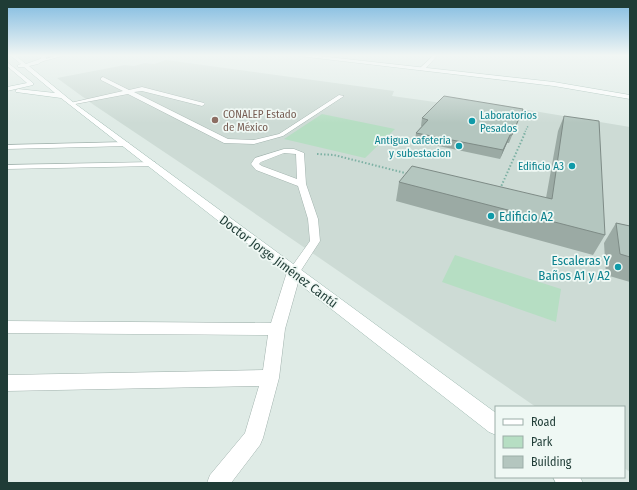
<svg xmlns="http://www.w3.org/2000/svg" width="637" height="490" viewBox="0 0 637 490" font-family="'Fira Sans Condensed',sans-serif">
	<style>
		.built { fill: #cddbd5 }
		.green { fill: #b6dec3 }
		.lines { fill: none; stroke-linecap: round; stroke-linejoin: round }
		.lane-casing { stroke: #a2b3ae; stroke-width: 1 }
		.street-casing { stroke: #a2b3ae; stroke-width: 1 }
		.secondary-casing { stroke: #9db8b0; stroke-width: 1 }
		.path-far1 { stroke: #7db1a4; stroke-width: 1.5; stroke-dasharray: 1 1.5; stroke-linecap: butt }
		.path { stroke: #7db1a4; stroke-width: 2; stroke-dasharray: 1.5 2; stroke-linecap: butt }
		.lane { fill: #fff; fill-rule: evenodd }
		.street { fill: #fff; fill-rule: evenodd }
		.secondary { fill: #fff; fill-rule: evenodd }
		.wall { fill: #9baaa4 }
		.shaded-wall { fill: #7e8b86 }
		.building { fill: #b4c6bf; stroke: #7e8b86 }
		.education-dot { fill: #8d6e63; stroke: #eff8f4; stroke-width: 1.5 }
		.culture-dot { fill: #0f9aa8; stroke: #eff8f4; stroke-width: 1.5 }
		.labels { text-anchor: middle; stroke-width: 3.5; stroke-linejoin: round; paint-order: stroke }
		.far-education-label { font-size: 11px; fill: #785e54; stroke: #eff8f4; text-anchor: start }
		.far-culture-label { font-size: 11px; fill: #0d838f; stroke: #eff8f4; text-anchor: end }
		.culture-label { font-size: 13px; fill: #0d838f; stroke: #eff8f4; text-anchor: start }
		.street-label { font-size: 13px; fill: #1f3c36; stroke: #eff8f4 }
	</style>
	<rect width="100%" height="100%" fill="#dfebe6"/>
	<!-- built -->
	<polygon class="built" points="166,60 394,91 392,96 471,107 474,101 630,127 630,472 624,468 624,407 536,407 212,184 94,105 57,78 125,65 134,66 145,63 154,64"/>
	<!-- green -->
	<g class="green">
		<polygon points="322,114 395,129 365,158 284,139"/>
		<polygon points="455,255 561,289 556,322 442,282"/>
	</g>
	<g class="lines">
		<defs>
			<g id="lane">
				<polygon points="59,55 66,55 40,62 38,61"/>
				<polygon points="103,77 129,90 142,87 204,103 205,104 202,106 142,91 134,92 228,139 254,140 279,134 339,95 344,96 283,136 254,144 224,143 128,94 70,105 70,103 123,91 101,80 101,78"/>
				<polygon points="126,142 130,144 129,146 7,149 7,145"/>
				<path d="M284,149H294L304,153L306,184L318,219L320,241L298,275L294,276L290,275L288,272L310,241L308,219L298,186L256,170L251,164L255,158ZM284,153L296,154L297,179L262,166L259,164L261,162Z"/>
				<polygon points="152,162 155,162 155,166 7,169 7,165"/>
			</g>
			<g id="street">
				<polygon points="434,55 438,55 424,70 420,70 420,68"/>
				<polygon points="294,268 299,269 301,272 285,329 279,378 263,438 260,445 231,483 207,483 210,475 245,433 259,386 7,391 7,375 263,370 268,335 7,333 7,321 271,323 287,272 289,269"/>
			</g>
			<g id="secondary">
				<polygon points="10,55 15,55 26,64 40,59 41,58 38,55 43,55 46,57 46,59 38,64 29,66 74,103 496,413 496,435 489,432 61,98 16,92 15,91 18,89 55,93 24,67 18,67 18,65 21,64"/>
				<polygon points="297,55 310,55 554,82 630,95 630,99 554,86 299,56"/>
				<polygon points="7,62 33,83 33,85 7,91 7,87 27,83 7,66"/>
				<polygon points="553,477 580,477 583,483 556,483"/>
			</g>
		</defs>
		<!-- lane casing -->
		<use href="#lane" class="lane-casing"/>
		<!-- street casing -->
		<use href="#street" class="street-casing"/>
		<!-- secondary casing -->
		<use href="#secondary" class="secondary-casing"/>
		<!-- path-far1 -->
		<polyline class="path-far1" points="524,134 528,126"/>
		<!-- path -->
		<g class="path">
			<polyline points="317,154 334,155 409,174"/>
			<polyline points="500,189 525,133"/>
		</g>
		<!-- lane -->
		<use href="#lane" class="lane"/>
		<!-- street -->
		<use href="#street" class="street"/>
		<!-- secondary -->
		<use href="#secondary" class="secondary"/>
	</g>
	<!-- wall -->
	<g class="wall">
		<polygon points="520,116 509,143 507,143 500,159 415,141 416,133 422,126 421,126 422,118"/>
		<polygon points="564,116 605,235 593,255 396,201 399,182 546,198 558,131"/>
		<polygon points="616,223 630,226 630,282 606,275 604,243"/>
	</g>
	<!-- shaded-wall -->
	<polygon class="shaded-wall" points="510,135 507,143 500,159 503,150"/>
	<!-- building -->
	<g class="building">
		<polygon points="444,96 523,109 512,135 510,135 503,150 416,133 428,120 422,118"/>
		<polygon points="564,116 599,121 605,235 399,182 412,166 552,199"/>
		<polygon points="616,223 630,226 630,257 620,254"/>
	</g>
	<!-- sky -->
	<linearGradient id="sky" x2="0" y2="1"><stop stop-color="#7fbae0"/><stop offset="0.45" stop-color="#f1f6f4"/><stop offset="1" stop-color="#f1f6f4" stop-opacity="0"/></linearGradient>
	<rect width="637" height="123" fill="url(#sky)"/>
	<!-- markers -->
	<circle class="education-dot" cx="215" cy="120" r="4"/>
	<g class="culture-dot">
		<circle cx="472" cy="121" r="4"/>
		<circle cx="459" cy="146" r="4"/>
		<circle cx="572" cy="166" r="4"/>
		<circle cx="491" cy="216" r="4"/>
		<circle cx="618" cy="267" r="4"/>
	</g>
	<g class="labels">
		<!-- far-education labels -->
		<g class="far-education-label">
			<text x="223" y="118">CONALEP Estado<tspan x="223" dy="13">de México</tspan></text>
		</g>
		<!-- far-culture labels -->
		<g class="far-culture-label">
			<text x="480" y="119" text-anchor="start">Laboratorios<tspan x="480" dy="13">Pesados</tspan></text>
			<text x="451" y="144">Antigua cafeteria<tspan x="451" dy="13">y subestacion</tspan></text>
			<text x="564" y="170">Edificio A3</text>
		</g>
		<!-- culture labels -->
		<g class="culture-label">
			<text x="499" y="221">Edificio A2</text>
			<text x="610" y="265" text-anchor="end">Escaleras Y<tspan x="610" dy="15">Baños A1 y A2</tspan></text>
		</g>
		<!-- street labels -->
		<g class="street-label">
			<text transform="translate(279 261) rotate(37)" y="5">Doctor Jorge Jiménez Cantú</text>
		</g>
	</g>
	<!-- border -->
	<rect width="637" height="490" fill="none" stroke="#1f3c36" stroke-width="16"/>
	<!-- legend -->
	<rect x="495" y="406" width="130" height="72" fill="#eff8f4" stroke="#9cada8"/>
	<rect x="503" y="419" width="20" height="6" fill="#ffffff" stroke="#9cada8"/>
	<text x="531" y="426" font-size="12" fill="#1f3c36">Road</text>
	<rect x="503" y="436" width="20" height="12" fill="#b6dec3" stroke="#9cada8"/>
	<text x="531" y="446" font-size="12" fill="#1f3c36">Park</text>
	<rect x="503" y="456" width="20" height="12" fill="#b4c6bf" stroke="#9cada8"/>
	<text x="531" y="466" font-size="12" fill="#1f3c36">Building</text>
</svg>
